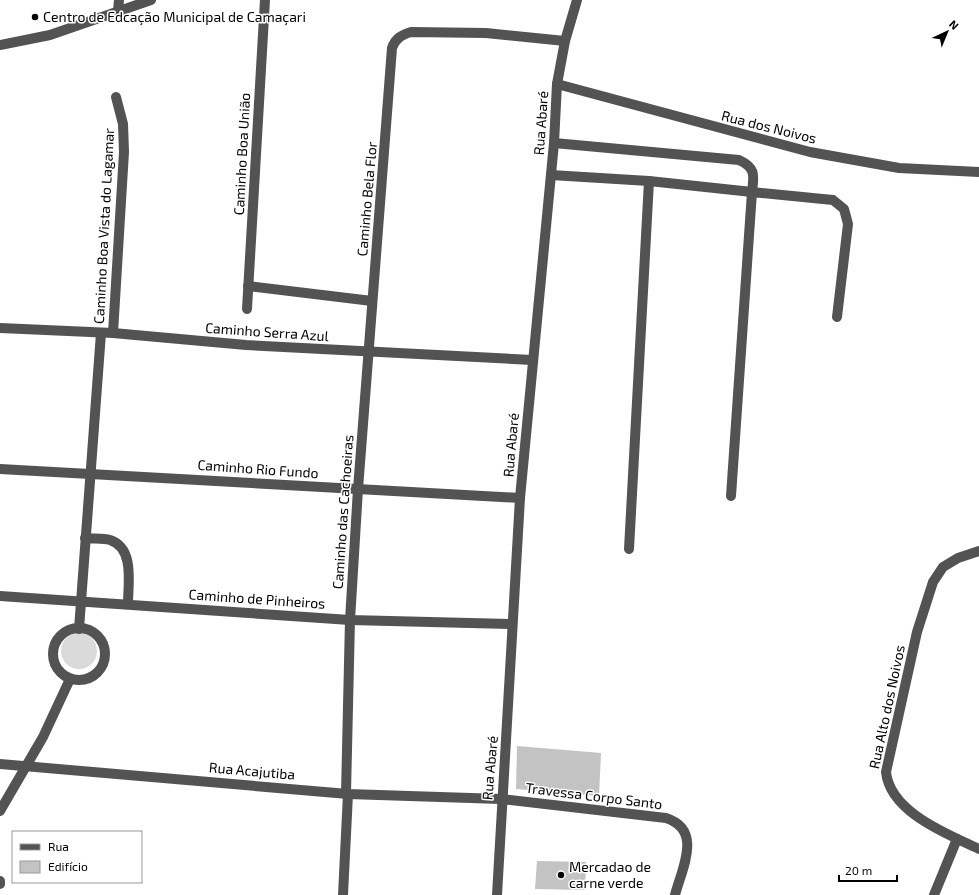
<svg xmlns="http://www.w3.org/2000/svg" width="979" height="895" viewBox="0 0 979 895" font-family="'Exo 2',sans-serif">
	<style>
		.green { fill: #dadada }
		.building { fill: #c3c3c3 }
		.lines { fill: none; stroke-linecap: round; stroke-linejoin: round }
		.minor { stroke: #535353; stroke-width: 10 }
		.poi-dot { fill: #000; stroke: #fff; stroke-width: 1.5 }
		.labels { text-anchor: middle; stroke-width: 3; stroke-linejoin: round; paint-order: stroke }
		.poi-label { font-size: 14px; fill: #000; stroke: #fff; text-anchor: start }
		.street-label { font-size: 14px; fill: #000; stroke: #fff }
	</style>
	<rect width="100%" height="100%" fill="#fff"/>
	<!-- green -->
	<circle class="green" cx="79" cy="651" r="18"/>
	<!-- building -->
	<g class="building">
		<polygon points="517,746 601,753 599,796 516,789"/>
		<polygon points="537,861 586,862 585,890 535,889"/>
	</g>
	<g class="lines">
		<!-- minor -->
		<g class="minor">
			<polyline points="118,11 119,0"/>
			<polyline points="0,45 50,35 151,0"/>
			<polyline points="557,84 810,152 899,168 979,172"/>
			<path d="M551,175L649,181L752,192C754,175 756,168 739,160L554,143"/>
			<polyline points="248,286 372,301"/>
			<polyline points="247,309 265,0"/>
			<polyline points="0,328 113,333 246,345 532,360"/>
			<polyline points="113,333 124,152 123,124 116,97"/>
			<polyline points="0,469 520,498"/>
			<polyline points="731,496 752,192 833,200 844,209 848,224 837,317"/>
			<path d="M85,538C93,539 103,538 110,540C135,548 128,584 128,604"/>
			<polyline points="629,549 649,181"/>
			<path d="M979,551L958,558L943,567L933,582L917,632L886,772C890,812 947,834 979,849"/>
			<polyline points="0,596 350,620 512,624"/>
			<circle cx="79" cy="654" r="26"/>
			<polyline points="79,629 101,333"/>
			<path d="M0,764L348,794L501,799L666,818C703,830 682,868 675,895"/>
			<path d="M346,793L350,620L358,489L392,48C395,39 401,35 411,32L486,33L565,41"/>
			<polyline points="0,811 43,737 70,679"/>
			<polyline points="0,881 0,884"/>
			<polyline points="343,895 348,794"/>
			<polyline points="497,895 520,498 554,143 557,84 565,41 577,0"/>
			<polyline points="934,895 957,839"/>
		</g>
	</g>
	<!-- markers -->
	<g class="poi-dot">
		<circle cx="35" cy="17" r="4"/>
		<circle cx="561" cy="875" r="4"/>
	</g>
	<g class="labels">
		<!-- poi labels -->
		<g class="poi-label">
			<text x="43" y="22">Centro de Edcação Municipal de Camaçari</text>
			<text x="569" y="872">Mercadao de<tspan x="569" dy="16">carne verde</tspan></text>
		</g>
		<!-- street labels -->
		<g class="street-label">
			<text transform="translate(541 123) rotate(-86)" y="5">Rua Abaré</text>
			<text transform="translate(769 127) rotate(14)" y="5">Rua dos Noivos</text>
			<text transform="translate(242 154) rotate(-87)" y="5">Caminho Boa União</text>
			<text transform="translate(367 199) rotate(-85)" y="5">Caminho Bela Flor</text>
			<text transform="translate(104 226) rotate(-87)" y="5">Caminho Boa Vista do Lagamar</text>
			<text transform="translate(267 332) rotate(4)" y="5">Caminho Serra Azul</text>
			<text transform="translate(511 445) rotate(-85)" y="5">Rua Abaré</text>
			<text transform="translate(258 469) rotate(4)" y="5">Caminho Rio Fundo</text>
			<text transform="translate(343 512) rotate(-86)" y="5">Caminho das Cachoeiras</text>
			<text transform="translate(257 599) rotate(4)" y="5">Caminho de Pinheiros</text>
			<text transform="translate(887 707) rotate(-78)" y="5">Rua Alto dos Noivos</text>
			<text transform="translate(490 768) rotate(-85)" y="5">Rua Abaré</text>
			<text transform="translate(252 771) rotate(5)" y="5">Rua Acajutiba</text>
			<text transform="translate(594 796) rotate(7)" y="5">Travessa Corpo Santo</text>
		</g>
	</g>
	<!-- legend -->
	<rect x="12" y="831" width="130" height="52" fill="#ffffff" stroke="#999999"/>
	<rect x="20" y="844" width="20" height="6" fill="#535353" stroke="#999999"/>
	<text x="48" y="851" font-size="12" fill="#000000">Rua</text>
	<rect x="20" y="861" width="20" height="12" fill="#c3c3c3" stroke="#999999"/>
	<text x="48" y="871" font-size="12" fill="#000000">Edifício</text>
	<!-- north arrow -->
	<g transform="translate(947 32) rotate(44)" stroke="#ffffff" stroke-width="3" paint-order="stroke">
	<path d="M0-3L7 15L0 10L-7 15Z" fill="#000000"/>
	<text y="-6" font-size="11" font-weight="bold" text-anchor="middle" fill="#000000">N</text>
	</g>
	<!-- scale -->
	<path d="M839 875v6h58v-6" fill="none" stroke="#000000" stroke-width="2"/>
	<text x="845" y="875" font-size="12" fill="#000000" stroke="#ffffff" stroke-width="3" paint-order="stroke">20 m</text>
</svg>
